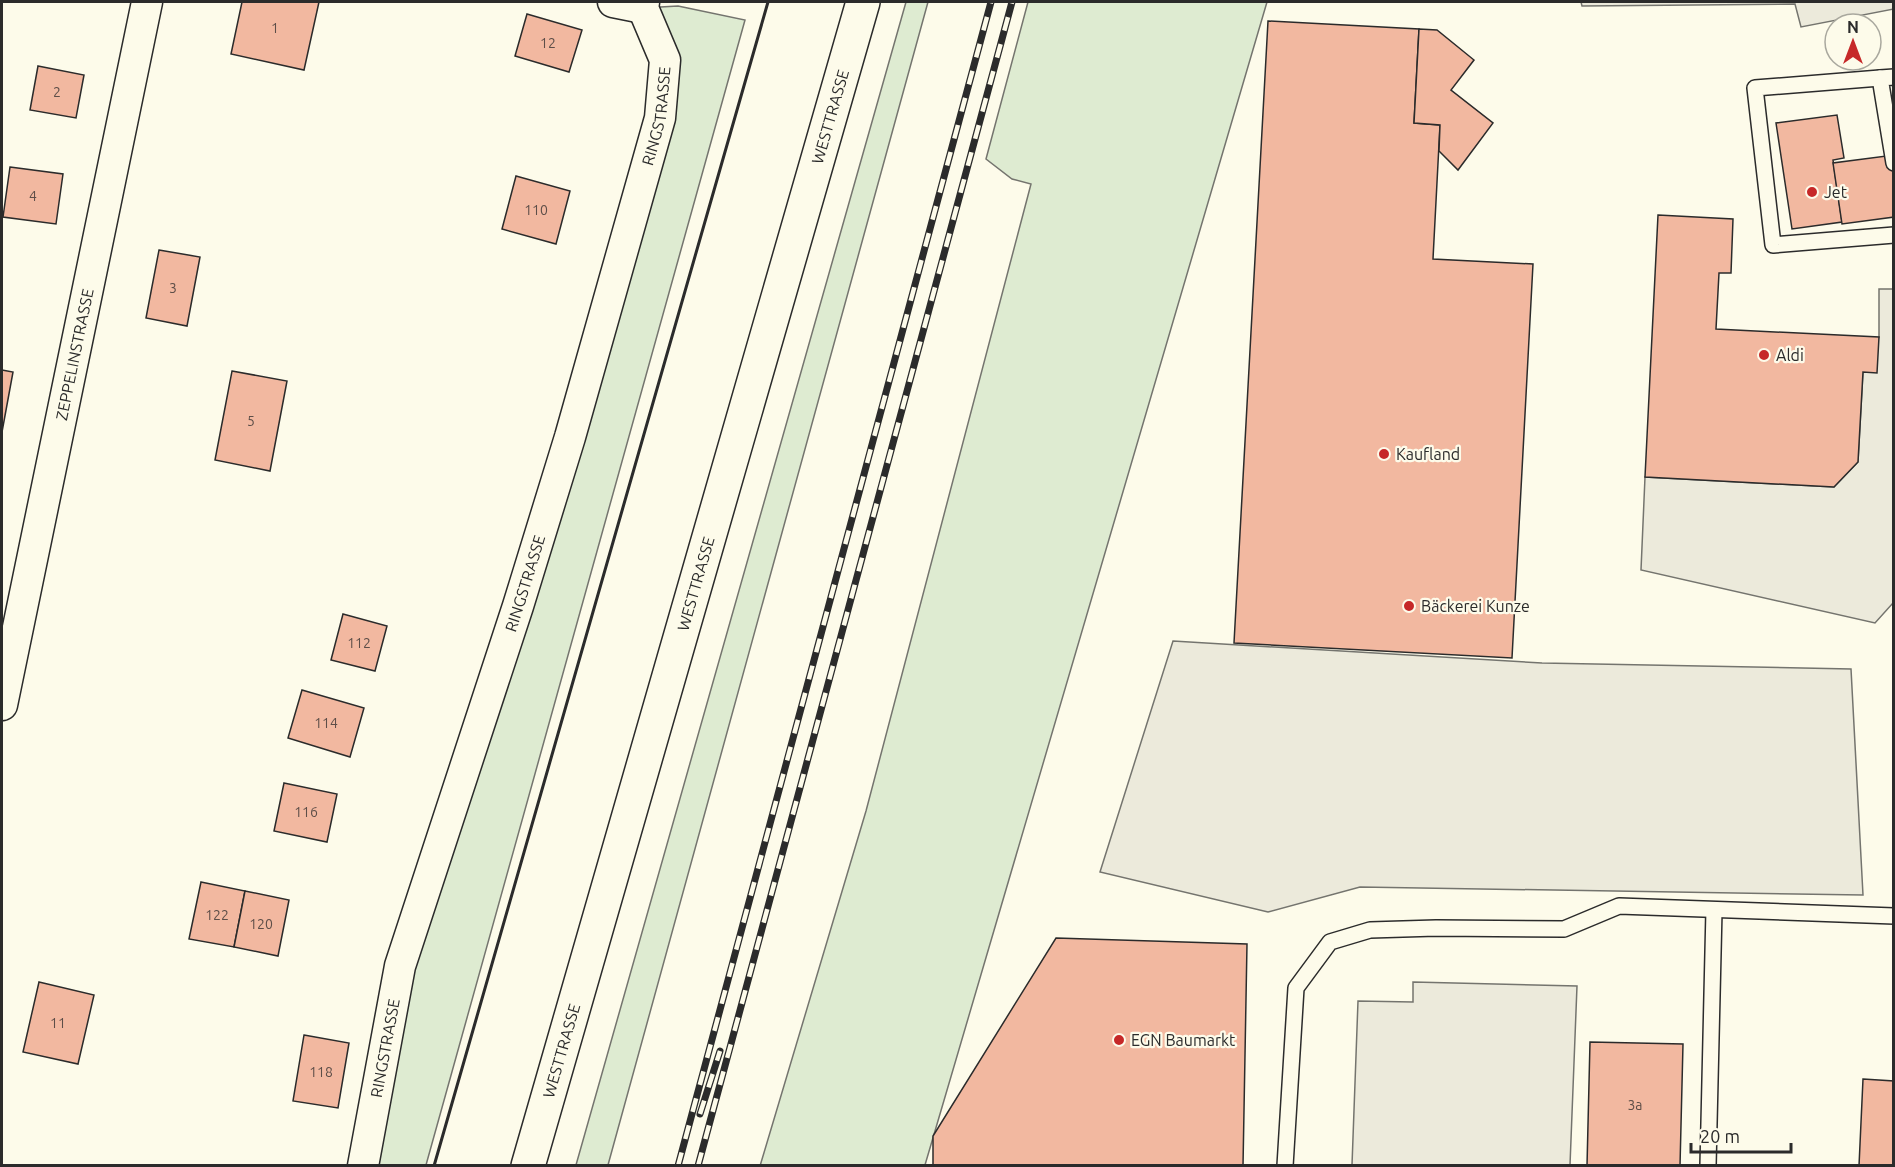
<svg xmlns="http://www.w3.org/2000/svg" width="1895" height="1167" viewBox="0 0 1895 1167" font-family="Ubuntu,sans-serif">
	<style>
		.green { fill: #deebd1; stroke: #74746e; stroke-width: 1.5 }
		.parking { fill: #eceadb; stroke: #74746e; stroke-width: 1.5 }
		.building { fill: #f2b8a0; stroke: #2b2b2b; stroke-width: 1.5 }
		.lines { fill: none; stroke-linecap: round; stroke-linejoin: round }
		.service-casing { stroke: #2b2b2b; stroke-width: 18 }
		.minor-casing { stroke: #2b2b2b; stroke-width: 33 }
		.secondary-casing { stroke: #2b2b2b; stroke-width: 36 }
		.service { stroke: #fdfbea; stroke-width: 15 }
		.minor { stroke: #fdfbea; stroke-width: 30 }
		.secondary { stroke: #fdfbea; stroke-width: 33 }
		.rail-casing { stroke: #2b2b2b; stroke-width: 7 }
		.rail { stroke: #fdfbea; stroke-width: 4.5; stroke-dasharray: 14; stroke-linecap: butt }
		.wall { stroke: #2b2b2b; stroke-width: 3 }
		.poi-dot { fill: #c62828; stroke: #fdfbea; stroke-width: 2 }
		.labels { text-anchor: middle; stroke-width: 4.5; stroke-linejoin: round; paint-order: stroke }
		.number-label { font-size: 14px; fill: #5d4e48 }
		.street-label { font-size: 16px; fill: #2b2b2b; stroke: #fdfbea }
		.poi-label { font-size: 16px; fill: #2b2b2b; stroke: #fdfbea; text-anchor: start }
	</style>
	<rect width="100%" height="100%" fill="#fdfbea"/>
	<!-- green -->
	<g class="green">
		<polygon points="906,2 928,2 608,1165 576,1165"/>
		<polygon points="1028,2 1267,2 925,1165 760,1166 866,811 1031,184 1012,179 986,159"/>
		<polygon points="678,6 745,20 426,1165 363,1166 400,966 660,118 643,8"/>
	</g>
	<!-- parking -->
	<g class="parking">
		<polygon points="1581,2 1893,2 1894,9 1801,27 1795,4 1582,6"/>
		<polygon points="1879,289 1893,289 1893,603 1875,623 1641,570 1645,477 1834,487 1858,462 1863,372 1879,337"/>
		<polygon points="1173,641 1542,663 1851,669 1863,895 1360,887 1268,912 1100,872"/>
		<polygon points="1413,982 1577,986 1570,1165 1352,1165 1358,1001 1413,1002"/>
	</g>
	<!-- building -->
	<g class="building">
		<polygon points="242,2 319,2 304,70 231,54"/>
		<polygon points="527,14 582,30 569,72 515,56"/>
		<polygon points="1268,21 1419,29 1414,123 1440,125 1433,259 1533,264 1512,658 1234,643"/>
		<polygon points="1419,29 1437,30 1474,60 1451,90 1493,123 1458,170 1439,151 1440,125 1414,123"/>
		<polygon points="38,66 84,75 76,118 30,110"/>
		<polygon points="1837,115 1844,158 1833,160 1842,222 1792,229 1776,123"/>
		<polygon points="1894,155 1894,217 1842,224 1833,163"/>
		<polygon points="10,167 63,174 56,224 3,217"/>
		<polygon points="516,176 570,191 556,244 502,229"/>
		<polygon points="1658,215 1733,219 1731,273 1719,273 1716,329 1879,337 1877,373 1863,372 1858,462 1834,487 1645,477"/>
		<polygon points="159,250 200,257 187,326 146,318"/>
		<polygon points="2,370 13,372 2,432"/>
		<polygon points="232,371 287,381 270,471 215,460"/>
		<polygon points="343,614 387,626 375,671 331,660"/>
		<polygon points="302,690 364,708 350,757 288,738"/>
		<polygon points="284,783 337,794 327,842 274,831"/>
		<polygon points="201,882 245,891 234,947 189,939"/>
		<polygon points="245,891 289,900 278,956 234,947"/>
		<polygon points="1056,938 1247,944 1243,1166 933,1166 933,1136"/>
		<polygon points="39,982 94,995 78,1064 23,1052"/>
		<polygon points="304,1035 349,1043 338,1108 293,1101"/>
		<polygon points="1590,1042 1683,1044 1680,1166 1587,1166"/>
		<polygon points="1863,1079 1894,1081 1894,1166 1859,1166"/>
	</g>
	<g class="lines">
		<defs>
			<g id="service">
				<polyline points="1894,77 1880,78 1894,163"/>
				<polyline points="1880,78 1755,88 1773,245 1894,235"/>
				<polyline points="1285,1166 1296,988 1330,942 1370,930 1436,928 1564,929 1619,906 1894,916"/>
				<polyline points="1708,1166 1714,910"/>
			</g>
			<g id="minor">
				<polyline points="613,2 643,8"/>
				<path id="s1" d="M2,705L147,2"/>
				<path id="s2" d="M363,1166L400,966L518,606L570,437L660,118L665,60L643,8L644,2"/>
			</g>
			<g id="secondary">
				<path id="s3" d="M528,1166L863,2"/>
			</g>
		</defs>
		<!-- service casing -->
		<use href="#service" class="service-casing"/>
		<!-- minor casing -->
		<use href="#minor" class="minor-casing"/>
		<!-- secondary casing -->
		<use href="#secondary" class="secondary-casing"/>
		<!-- service -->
		<use href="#service" class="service"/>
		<!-- minor -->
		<use href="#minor" class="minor"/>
		<!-- secondary -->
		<use href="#secondary" class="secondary"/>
		<defs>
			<g id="rail">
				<polyline points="700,1114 720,1051"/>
				<polyline points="678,1166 991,2"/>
				<polyline points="698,1166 1012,2"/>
			</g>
		</defs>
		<!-- rail casing -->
		<use href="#rail" class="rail-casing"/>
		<!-- rail -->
		<use href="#rail" class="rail"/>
		<!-- wall -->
		<polyline class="wall" points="434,1166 768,2"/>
	</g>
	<!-- markers -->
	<g class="poi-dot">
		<circle cx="1812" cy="192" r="6"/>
		<circle cx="1764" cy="355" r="6"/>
		<circle cx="1384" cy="454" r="6"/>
		<circle cx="1409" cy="606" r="6"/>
		<circle cx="1119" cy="1040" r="6"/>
	</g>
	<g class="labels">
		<!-- number labels -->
		<g class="number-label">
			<text x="275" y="33">1</text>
			<text x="548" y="48">12</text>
			<text x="57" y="97">2</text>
			<text x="33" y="201">4</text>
			<text x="536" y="215">110</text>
			<text x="173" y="293">3</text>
			<text x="251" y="426">5</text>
			<text x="359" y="648">112</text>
			<text x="326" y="728">114</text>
			<text x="306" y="817">116</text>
			<text x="217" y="920">122</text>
			<text x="261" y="929">120</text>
			<text x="58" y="1028">11</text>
			<text x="321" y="1077">118</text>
			<text x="1635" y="1110">3a</text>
		</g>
		<!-- street labels -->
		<g class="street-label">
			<text dy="6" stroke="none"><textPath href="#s2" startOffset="1092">RINGSTRASSE</textPath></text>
			<text dy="6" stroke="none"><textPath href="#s3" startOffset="1092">WESTTRASSE</textPath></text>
			<text dy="6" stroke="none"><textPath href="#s1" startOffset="358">ZEPPELINSTRASSE</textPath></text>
			<text dy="6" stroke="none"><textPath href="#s2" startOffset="606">RINGSTRASSE</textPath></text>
			<text dy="6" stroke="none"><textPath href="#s3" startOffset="606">WESTTRASSE</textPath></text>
			<text dy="6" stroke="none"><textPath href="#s2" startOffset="120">RINGSTRASSE</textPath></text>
			<text dy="6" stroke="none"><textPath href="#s3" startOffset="120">WESTTRASSE</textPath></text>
		</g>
		<!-- poi labels -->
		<g class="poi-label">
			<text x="1824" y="198">Jet</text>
			<text x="1776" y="361">Aldi</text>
			<text x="1396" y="460">Kaufland</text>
			<text x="1421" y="612">Bäckerei Kunze</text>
			<text x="1131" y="1046">EGN Baumarkt</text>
		</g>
	</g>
	<!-- border -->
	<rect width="1895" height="1167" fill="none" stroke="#2b2b2b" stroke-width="6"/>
	<!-- north arrow -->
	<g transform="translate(1853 42)"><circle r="28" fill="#fdfbea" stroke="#a9a89e" stroke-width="1.5"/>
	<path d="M0-4.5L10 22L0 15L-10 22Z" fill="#c62828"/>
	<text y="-9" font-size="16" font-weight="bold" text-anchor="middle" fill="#2b2b2b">N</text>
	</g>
	<!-- scale -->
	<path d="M1691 1143v9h100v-9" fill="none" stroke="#2b2b2b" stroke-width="3"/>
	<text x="1700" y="1143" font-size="18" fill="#2b2b2b" stroke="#fdfbea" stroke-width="4.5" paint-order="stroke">20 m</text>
</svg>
